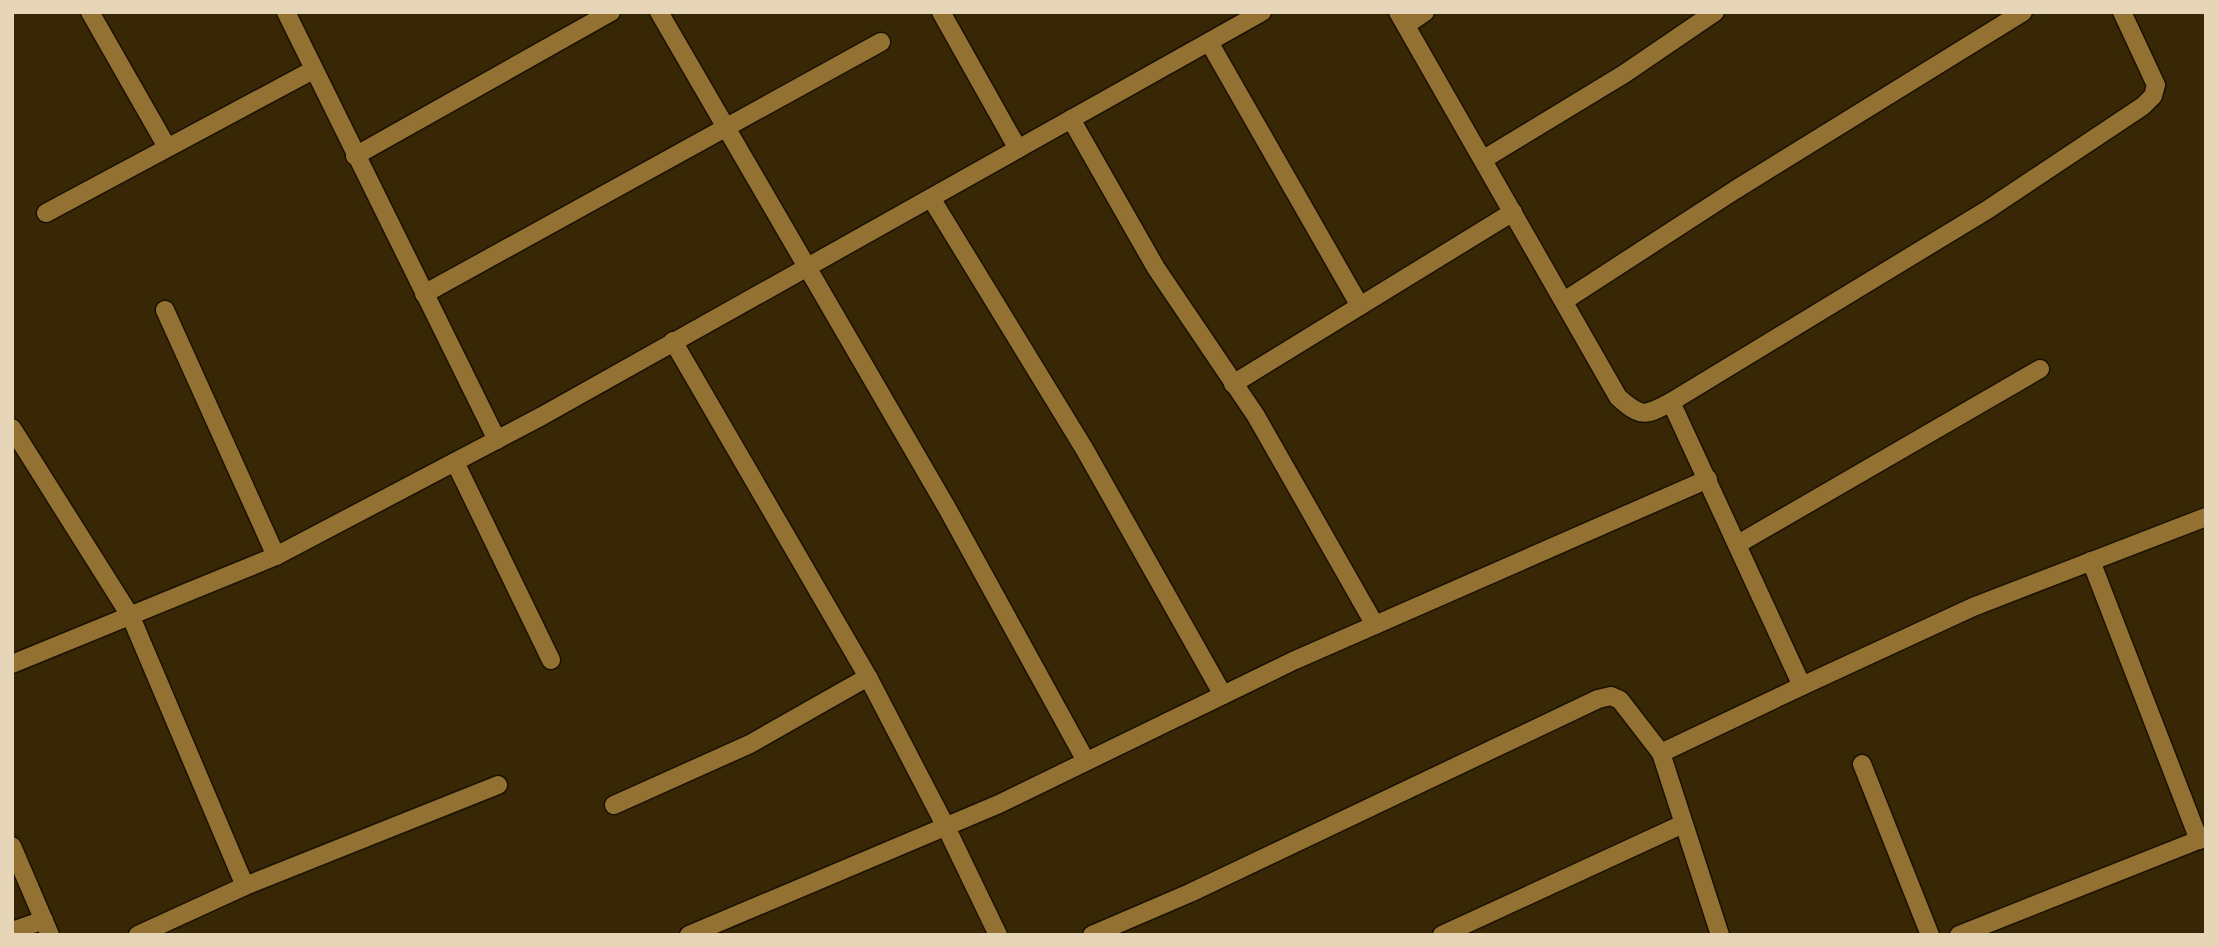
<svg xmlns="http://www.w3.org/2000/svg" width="2218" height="947" viewBox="0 0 2218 947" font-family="'DM Sans',sans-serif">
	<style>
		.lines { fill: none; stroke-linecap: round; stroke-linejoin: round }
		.minor-casing { stroke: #1b1101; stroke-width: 21 }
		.minor { stroke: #927132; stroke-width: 18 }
	</style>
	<rect width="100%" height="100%" fill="#382705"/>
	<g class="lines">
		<defs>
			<g id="minor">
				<polyline points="90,12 167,147"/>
				<polyline points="286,12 497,440"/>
				<polyline points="659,12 947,508 1086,761"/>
				<polyline points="941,12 1018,149"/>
				<path d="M1398,12L1618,397C1641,418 1645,416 1671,402L1802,686L1661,753L1720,935"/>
				<polyline points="1406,25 1425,12"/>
				<polyline points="1209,42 1360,306"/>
				<polyline points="1071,119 1156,268 1256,416 1375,625"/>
				<polyline points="355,156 611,12"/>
				<polyline points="1484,159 1624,74 1715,12"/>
				<polyline points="931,198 1085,450 1223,695"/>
				<polyline points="46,213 313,70"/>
				<polyline points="424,294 881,42"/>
				<polyline points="1564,301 1735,190 2023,12"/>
				<polyline points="165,310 276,556"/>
				<polyline points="673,341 868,677 946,827 998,935"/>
				<polyline points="1233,384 1513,212"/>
				<polyline points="1671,402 1987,210 2143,106 2153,96 2156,85 2122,12"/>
				<polyline points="12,428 131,617 245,886"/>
				<polyline points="455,462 551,660"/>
				<polyline points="1738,544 2040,369"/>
				<polyline points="2091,561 2199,840"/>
				<polyline points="12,664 276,556 542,416 1262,12"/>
				<polyline points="1802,686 1973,607 2206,517"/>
				<polyline points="1862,764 1930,935"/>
				<polyline points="614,805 750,744 868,677"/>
				<polyline points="12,846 50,935"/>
				<polyline points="12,931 44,920"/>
				<polyline points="138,935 245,886 498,785"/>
				<polyline points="689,935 999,804 1293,661 1708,479"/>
				<polyline points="1092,935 1190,893 1598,699 1611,696 1620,700 1661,753"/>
				<polyline points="1442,935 1683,824"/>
				<polyline points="1959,935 2206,837"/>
			</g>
		</defs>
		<!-- minor casing -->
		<use href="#minor" class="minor-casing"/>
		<!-- minor -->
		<use href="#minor" class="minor"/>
	</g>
	<!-- border -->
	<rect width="2218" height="947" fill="none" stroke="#e7d5b7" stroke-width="28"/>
</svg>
